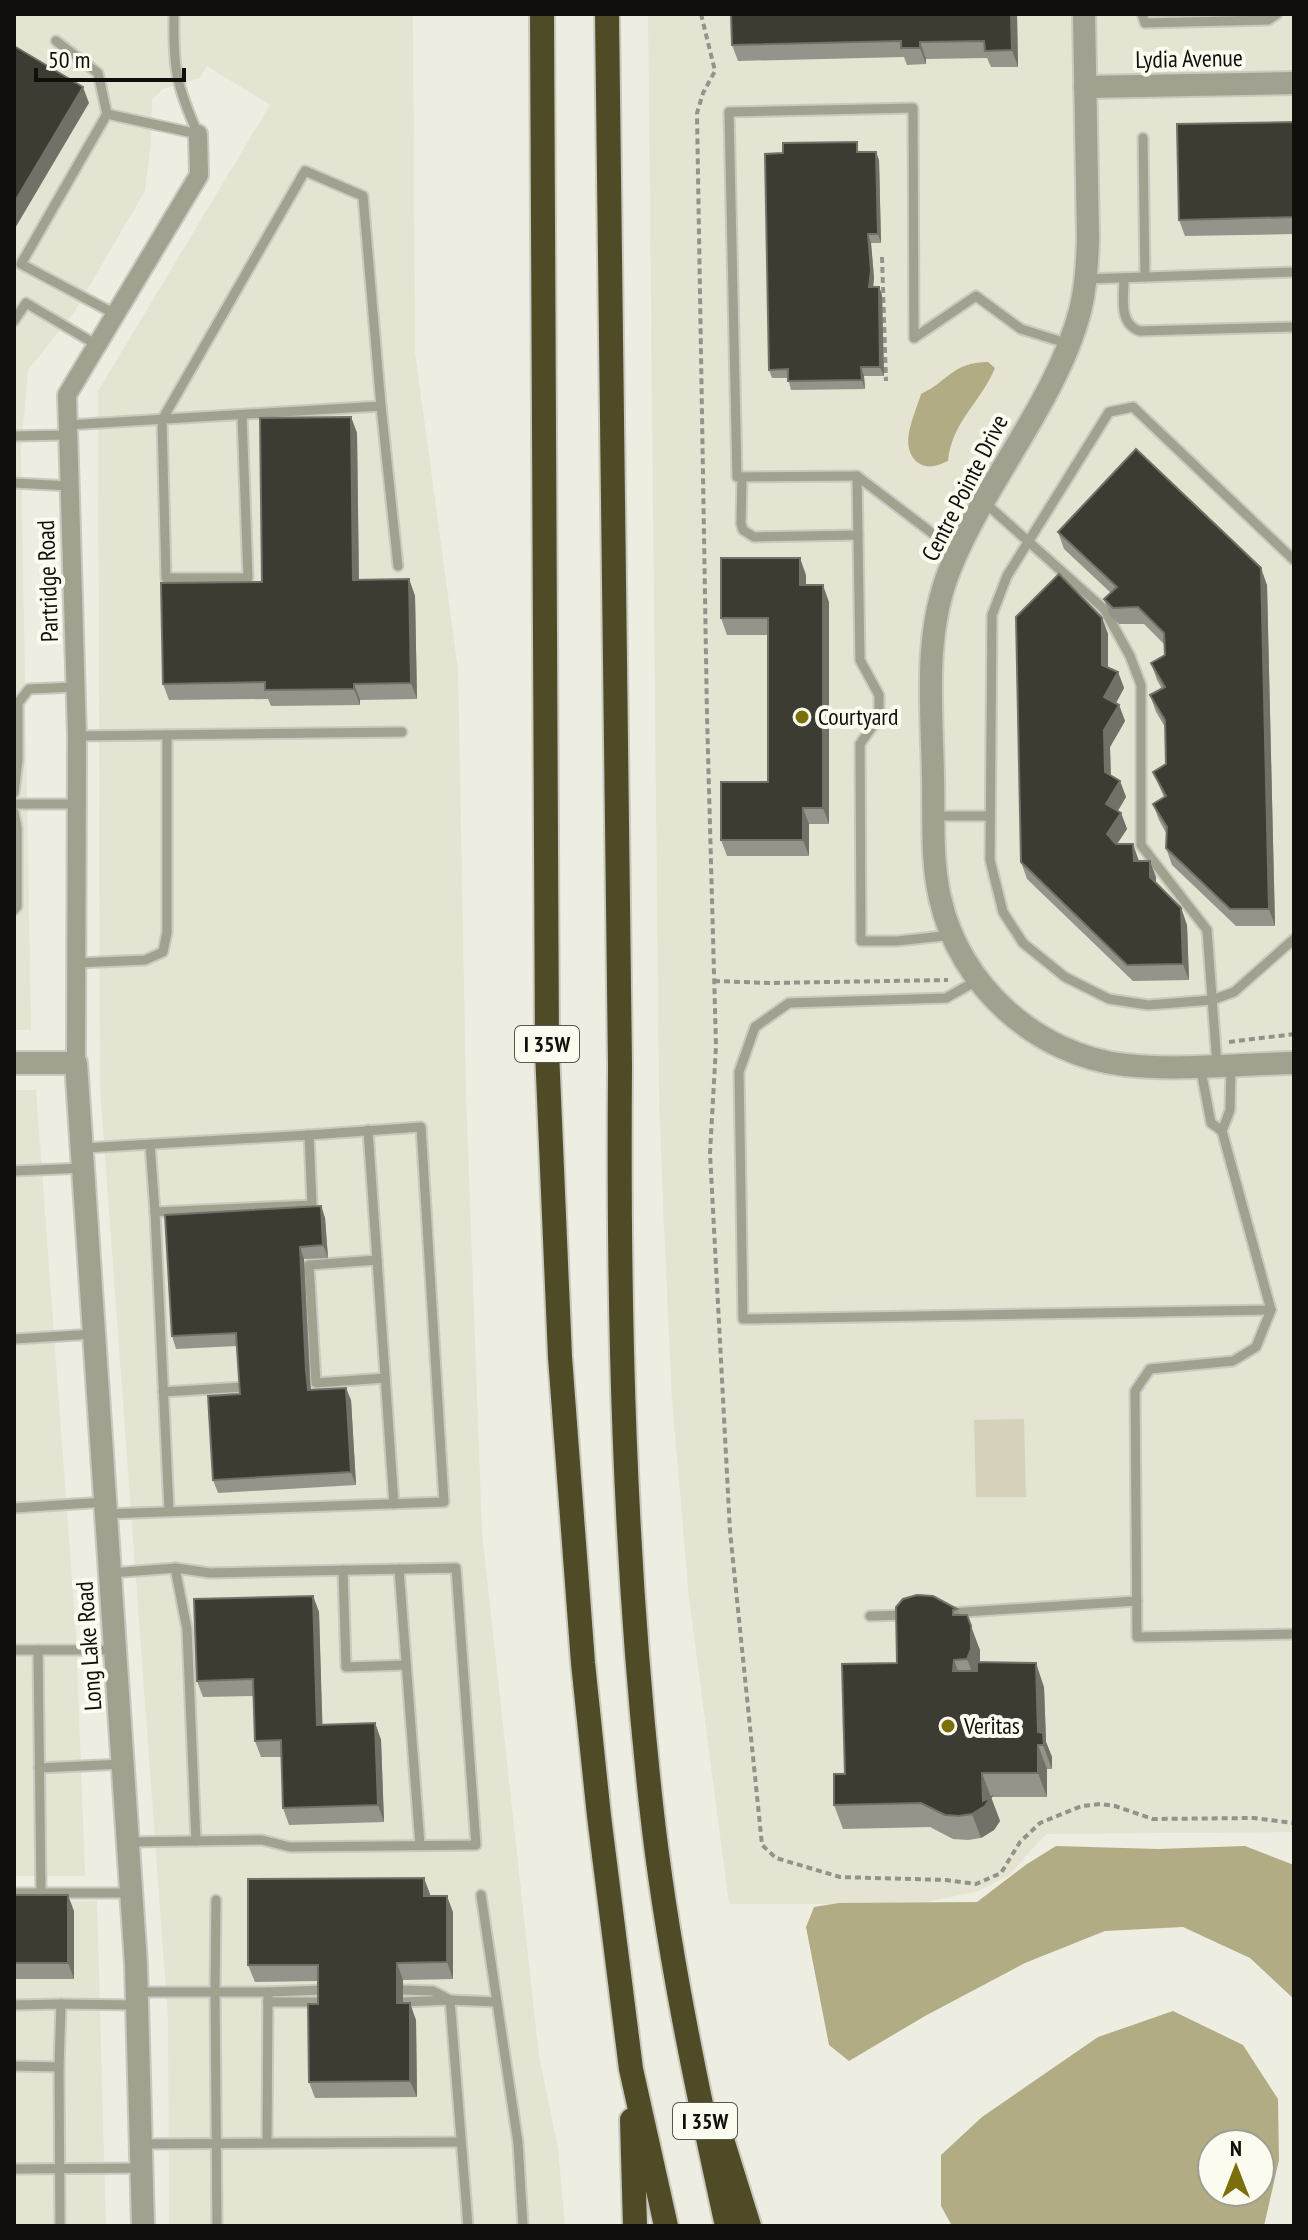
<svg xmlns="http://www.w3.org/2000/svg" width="1308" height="2240" viewBox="0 0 1308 2240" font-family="'PT Sans Narrow',sans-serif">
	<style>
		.built { fill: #e5e3d1 }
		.green { fill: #d6d2b9 }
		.water { fill: #b2ac85; fill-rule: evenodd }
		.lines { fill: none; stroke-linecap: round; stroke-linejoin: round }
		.service-casing { stroke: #cac9c0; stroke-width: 13 }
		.minor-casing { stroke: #cac9c0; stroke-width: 22 }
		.tertiary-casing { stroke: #cac9c0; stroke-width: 26 }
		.motorway-casing { stroke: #cac9c0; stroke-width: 28 }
		.path { stroke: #94938b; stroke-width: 4; stroke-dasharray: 6 4; stroke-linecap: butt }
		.service { stroke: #a2a08f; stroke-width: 9 }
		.minor { stroke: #a2a08f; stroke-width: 18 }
		.tertiary { stroke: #a2a08f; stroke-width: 22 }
		.motorway { stroke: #504b27; stroke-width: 24 }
		.wall { fill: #96948a }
		.shaded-wall { fill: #727168 }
		.building { fill: #3d3c33; stroke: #727168; stroke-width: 2 }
		.poi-dot { fill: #7b6f0c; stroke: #fcfbf0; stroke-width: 3 }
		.labels { text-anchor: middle; stroke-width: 8; stroke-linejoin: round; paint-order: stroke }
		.shield { fill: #fcfbf0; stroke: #575650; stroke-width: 2 }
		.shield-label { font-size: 22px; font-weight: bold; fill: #100f0c }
		.street-label { font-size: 24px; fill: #100f0c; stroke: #fcfbf0 }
		.poi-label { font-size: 24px; fill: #100f0c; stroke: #fcfbf0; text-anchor: start }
	</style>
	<rect width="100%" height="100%" fill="#eeede2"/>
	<!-- built -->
	<g class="built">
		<polygon points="14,14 413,14 415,352 458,669 466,1094 482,1532 539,2056 558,2148 565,2226 169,2226 168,2018 100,1088 98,391 270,105 207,66 200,78 163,89 152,100 151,142 145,191 73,314 28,370 21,450 31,1030 14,1030"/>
		<polygon points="648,14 1294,14 1294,1832 1046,1834 1008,1876 978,1891 918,1904 729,1904 689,1598 672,1400 664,1228 659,1097"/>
		<polygon points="14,1090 36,1090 76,1634 85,1876 14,1876"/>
		<polygon points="97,1901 106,2226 14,2226 14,1902"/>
	</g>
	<!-- green -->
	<polygon class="green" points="1024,1419 1026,1497 976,1497 974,1420"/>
	<!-- water -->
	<g class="water">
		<path d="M988,362L995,368C980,404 952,421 948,461C937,466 927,470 917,462C898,445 915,415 921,394C950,380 951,363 988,362Z"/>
		<polygon points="1056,1846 1158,1849 1245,1846 1294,1865 1294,1999 1250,1958 1183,1927 1105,1931 1025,1963 925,2016 849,2061 829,2045 806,1927 814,1907 839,1903 977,1902 1027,1864"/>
		<path d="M1173,2011L1243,2045L1278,2099L1279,2160L1264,2226H952L941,2206V2155L982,2117L1098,2037ZM1212,2144H1260V2192H1212Z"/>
	</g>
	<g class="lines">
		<defs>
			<g id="service">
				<path d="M174,14C173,68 176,85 198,134"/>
				<polyline points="1142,14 1145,23 1268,20 1277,14"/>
				<polyline points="56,41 98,73 107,114"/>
				<polyline points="1143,138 1145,277"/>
				<path d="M1124,278C1124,297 1118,324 1140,331L1294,327"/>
				<polyline points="1086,279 1294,272"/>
				<polyline points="115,314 21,264 107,114 198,134"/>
				<polyline points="14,321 26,303 97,345"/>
				<polyline points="242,415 248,578 166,578 162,420 305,171 363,196 381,406"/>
				<polyline points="68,425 381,406 398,566"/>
				<polyline points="14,436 68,435"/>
				<polyline points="857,476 737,477 729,112 913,108 914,338 976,296 1021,329 1069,344"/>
				<polyline points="742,477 741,523 743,530 754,537 858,535"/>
				<polyline points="14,483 70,486"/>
				<polyline points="984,502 1104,609 1130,656 1141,685 1141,845 1207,930 1217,1065"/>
				<polyline points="1294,560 1133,407 1109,412 1007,576 992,615 990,860 1003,912 1023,943 1065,977 1109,999 1148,1005 1212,1000 1234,992 1294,939"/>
				<polyline points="77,736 402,732"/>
				<polyline points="14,793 18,760 18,703 29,689 76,687"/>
				<polyline points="14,804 77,804"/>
				<polyline points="14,812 17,828 17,906 14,910"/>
				<polyline points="934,816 990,816"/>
				<polyline points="952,935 897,941 861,941 860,744 872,727 879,711 879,695 860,660 857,476 957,552"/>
				<polyline points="76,963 145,960 163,952 167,932 167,735"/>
				<polyline points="978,980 946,998 789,1003 755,1027 739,1072 743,1319 1271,1310 1222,1131 1230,1110 1231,1066"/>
				<polyline points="1200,1065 1211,1123 1222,1131"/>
				<polyline points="368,1130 394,1504"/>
				<polyline points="84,1148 309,1135 312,1205 155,1212 150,1144"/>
				<polyline points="14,1171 83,1168"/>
				<polyline points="155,1212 169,1510"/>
				<polyline points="377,1260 309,1265 316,1383 385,1378"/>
				<polyline points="1271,1310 1256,1347 1233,1361 1150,1369 1135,1391 1137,1637 1294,1634"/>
				<polyline points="14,1339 94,1334"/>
				<polyline points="163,1392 243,1387"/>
				<polyline points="14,1508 105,1502"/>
				<polyline points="106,1514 444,1502 421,1127 309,1135"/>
				<polyline points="175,1568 187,1629 196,1841"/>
				<polyline points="399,1569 420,1845"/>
				<polyline points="343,1570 346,1667 406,1665"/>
				<polyline points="111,1573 176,1568 210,1573 456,1568 476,1845 290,1847 262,1840 128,1842"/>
				<polyline points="949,1613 1137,1601"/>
				<polyline points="870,1616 906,1615"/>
				<polyline points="14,1650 115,1650"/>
				<polyline points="38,1650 41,1892"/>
				<polyline points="39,1768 123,1764"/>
				<polyline points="14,1893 131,1893"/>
				<polyline points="481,1895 518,2143 523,2226"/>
				<polyline points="216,1900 215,1992 268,1992 267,2142"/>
				<polyline points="403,1990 433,1991 450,2000"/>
				<polyline points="137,1992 215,1992 217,2226"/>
				<polyline points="268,1992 324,1990"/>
				<polyline points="450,2000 468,2226"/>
				<polyline points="268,2002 324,2002"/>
				<polyline points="403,2002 450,2000 496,2002"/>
				<polyline points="61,2004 137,2005"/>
				<polyline points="14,2005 61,2004 59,2067 60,2226"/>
				<polyline points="14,2066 59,2067"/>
				<polyline points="141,2144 460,2142"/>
				<polyline points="14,2169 142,2168"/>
			</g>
			<polyline id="minor" points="76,1063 77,736 67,395 199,175 198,134"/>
			<g id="tertiary">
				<path d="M1084,14L1088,239C1087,264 1086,287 1080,311C1057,400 984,483 950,569C923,635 932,709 933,778C934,818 931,859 940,898C959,985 1036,1055 1125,1065C1180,1071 1239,1064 1294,1063"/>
				<polyline points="1085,87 1294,83"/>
				<polyline points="14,1063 76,1063 136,1965 143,2226"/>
			</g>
			<g id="motorway">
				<polyline points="542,14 547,1051 560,1357 583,1663 599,1816 631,2069 666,2226"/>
				<path d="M607,14L620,1067C618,1313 624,1559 651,1804C666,1943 697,2089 727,2226"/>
				<polyline points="632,2120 635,2226"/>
				<polyline points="720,2133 749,2226"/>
			</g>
		</defs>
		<!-- service casing -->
		<use href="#service" class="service-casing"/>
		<!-- minor casing -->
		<use href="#minor" class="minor-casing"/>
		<!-- tertiary casing -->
		<use href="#tertiary" class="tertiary-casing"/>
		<!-- motorway casing -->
		<use href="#motorway" class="motorway-casing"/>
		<!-- path -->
		<g class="path">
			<polyline points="701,14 715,71 703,93 697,113 707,716 716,1046 710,1153 730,1531 762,1845 776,1858 840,1877 946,1880 976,1884 1001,1873 1020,1842 1040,1823 1082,1806 1101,1804 1115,1806 1153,1819 1254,1818 1294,1823"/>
			<polyline points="882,257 886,381"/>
			<polyline points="714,981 769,983 948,980"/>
			<polyline points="1229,1042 1294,1034"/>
		</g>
		<!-- service -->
		<use href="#service" class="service"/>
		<!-- minor -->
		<use href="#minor" class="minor"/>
		<!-- tertiary -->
		<use href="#tertiary" class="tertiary"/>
		<!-- motorway -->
		<use href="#motorway" class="motorway"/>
	</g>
	<!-- wall -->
	<g class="wall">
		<polygon points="731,14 1017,14 1018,67 991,67 987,58 926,59 926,64 907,65 904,57 738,61 732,45"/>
		<polygon points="1294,122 1294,234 1185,236 1179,220"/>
		<polygon points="860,150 860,152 879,160 881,243 871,243 874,278 873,287 879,287 882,295 884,376 864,376 865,389 791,390 788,378 772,378 769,370"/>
		<polygon points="351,417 357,433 359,580 409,579 415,596 417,699 360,700 360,705 271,706 268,699 169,700 163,684 262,582"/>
		<polygon points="1058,532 1267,585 1275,926 1236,926 1172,865 1166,848 1166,833 1159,820 1153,804 1164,797 1153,772 1166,764 1165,727 1156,712 1150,695 1162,689 1157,680 1151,663 1165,655 1164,644 1144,624 1119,624 1110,616 1104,599 1111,593 1064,549"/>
		<polygon points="806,575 806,585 829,602 829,824 809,824 809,856 727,856 721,840 768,782 768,635 727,635 721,618"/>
		<polygon points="1102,618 1108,634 1108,667 1118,672 1124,688 1116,703 1119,705 1125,721 1110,747 1111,776 1120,781 1126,797 1118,811 1121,813 1127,829 1117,844 1139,861 1156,877 1156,883 1181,908 1187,925 1189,980 1133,981 1027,879 1021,862"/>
		<polygon points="321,1206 325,1218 328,1258 304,1259 311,1390 351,1400 356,1485 218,1493 213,1480 240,1394 237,1346 176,1349 172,1336"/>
		<polygon points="313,1596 319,1612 322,1725 375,1723 381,1740 384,1822 289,1825 283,1808 282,1757 261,1757 255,1741 253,1696 203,1697 197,1681"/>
		<polygon points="896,1607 957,1609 980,1650 980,1662 1044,1687 1046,1742 1052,1757 1052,1769 1047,1769 1047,1797 991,1797 1000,1821 994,1830 981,1838 968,1840 953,1839 930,1827 843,1829 834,1805 845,1774 897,1663"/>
		<polygon points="14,1895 74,1911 74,1979 14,1979"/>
		<polygon points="430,1896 453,1912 453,1979 403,1980 403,2003 416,2020 417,2097 315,2098 309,2082 318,2004 318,1981 255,1982 248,1965"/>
	</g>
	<!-- shaded-wall -->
	<g class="shaded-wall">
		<polygon points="1011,14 1017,14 1018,67 1012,50"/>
		<polygon points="920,42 926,59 926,64 920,48"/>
		<polygon points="83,87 89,103 14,230 14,203"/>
		<polygon points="876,152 879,160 881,243 878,234"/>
		<polygon points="868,234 871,243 874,278 872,296 869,287"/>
		<polygon points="879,287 882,295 884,376 880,367"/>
		<polygon points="861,367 864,376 865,389 862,380"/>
		<polygon points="351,417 357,433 359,597 353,580"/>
		<polygon points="800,558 806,575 806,602 800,585"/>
		<polygon points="1261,568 1267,585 1275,926 1269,909"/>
		<polygon points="409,579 415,596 417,699 411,683"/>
		<polygon points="823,585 829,602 829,824 823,808"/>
		<polygon points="1102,618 1108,634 1108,681 1102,665"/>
		<polygon points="1118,672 1124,688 1110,714 1104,697"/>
		<polygon points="354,684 360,700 360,705 354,689"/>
		<polygon points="1119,705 1125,721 1110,747 1111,789 1105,772 1104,730"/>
		<polygon points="1120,781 1126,797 1112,820 1106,804"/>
		<polygon points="803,808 809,824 809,856 803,840"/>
		<polygon points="1121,813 1127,829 1113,850 1107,834"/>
		<polygon points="1133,844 1139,861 1134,861"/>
		<polygon points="1150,861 1156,877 1156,894 1150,877"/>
		<polygon points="1181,908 1187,925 1189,980 1183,964"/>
		<polygon points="321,1206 325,1218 328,1258 323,1245"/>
		<polygon points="300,1247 304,1259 310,1383 313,1403 308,1390 306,1371"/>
		<polygon points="346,1388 351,1400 356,1485 351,1472"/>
		<polygon points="313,1596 319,1612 323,1742 317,1725"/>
		<polygon points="971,1626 980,1650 980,1673 976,1683 967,1659"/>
		<polygon points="954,1660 963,1684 953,1671"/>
		<polygon points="1036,1663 1044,1687 1046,1742 1052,1757 1052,1769 1038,1732"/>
		<polygon points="375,1723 381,1740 384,1822 378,1805"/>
		<polygon points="1038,1745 1047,1769 1047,1797 1038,1773"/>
		<polygon points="982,1773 1000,1821 994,1830 981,1838 972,1814 983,1801"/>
		<polygon points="424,1878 430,1894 430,1912 424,1896"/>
		<polygon points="68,1895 74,1911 74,1979 68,1963"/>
		<polygon points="447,1896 453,1912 453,1979 447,1962"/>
		<polygon points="397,1963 403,1980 403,2020 397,2003"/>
		<polygon points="410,2003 416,2020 417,2097 410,2081"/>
	</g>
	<!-- building -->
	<g class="building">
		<polygon points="731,14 1011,14 1012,50 985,51 984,41 920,42 920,48 901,48 901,41 732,45"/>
		<polygon points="14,46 83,87 14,203"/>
		<polygon points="1294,122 1294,217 1179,220 1177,124"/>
		<polygon points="857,142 857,152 876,152 878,234 868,234 871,270 869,287 879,287 880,367 861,367 862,380 788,381 788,369 769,370 765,154 783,153 783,143"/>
		<polygon points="351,417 353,580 409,579 411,683 354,684 354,689 265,690 265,682 163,684 161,583 262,582 260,418"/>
		<polygon points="1136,449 1261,568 1269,909 1230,909 1166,848 1167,827 1153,804 1166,796 1153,772 1166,764 1165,720 1150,695 1165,687 1151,663 1165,655 1164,633 1138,607 1113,608 1104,599 1117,587 1058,532"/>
		<polygon points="721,558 800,558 800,585 823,585 823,808 803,808 803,840 721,840 721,782 768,782 768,618 721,618"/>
		<polygon points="1059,574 1102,618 1102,665 1118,672 1104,697 1119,705 1104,730 1105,772 1120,781 1106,804 1121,813 1107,834 1116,844 1133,844 1134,861 1150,861 1150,877 1181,908 1183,964 1127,965 1021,862 1016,617"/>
		<polygon points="321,1206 323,1245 300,1247 306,1371 308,1390 346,1388 351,1472 213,1480 208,1396 240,1394 236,1333 172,1336 165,1215"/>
		<polygon points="917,1595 933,1596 957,1609 953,1610 953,1615 967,1615 971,1626 971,1649 967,1659 954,1660 953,1671 977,1671 977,1662 1036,1663 1038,1732 1043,1733 1044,1745 1038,1745 1038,1773 982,1773 983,1801 991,1797 985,1806 972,1814 959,1816 945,1815 921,1803 834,1805 834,1774 845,1774 842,1664 897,1663 896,1607 903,1599"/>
		<polygon points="313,1596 317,1725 375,1723 378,1805 283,1808 281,1740 255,1741 253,1679 197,1681 194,1599"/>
		<polygon points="424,1878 424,1896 447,1896 447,1962 397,1963 397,2003 410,2003 410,2081 309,2082 308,2004 318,2004 318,1965 248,1965 248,1879"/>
		<rect x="14" y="1895" width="54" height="68"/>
	</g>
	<!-- markers -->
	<g class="poi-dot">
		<circle cx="802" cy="717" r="8"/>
		<circle cx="948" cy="1726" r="8"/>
	</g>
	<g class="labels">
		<!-- shield labels -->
		<g class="shield">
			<rect x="515" y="1026" width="64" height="36" rx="6"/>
			<rect x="673" y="2103" width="64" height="36" rx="6"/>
		</g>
		<g class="shield-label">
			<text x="547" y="1052">I 35W</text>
			<text x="705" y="2129">I 35W</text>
		</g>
		<!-- street labels -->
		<g class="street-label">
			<text transform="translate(1189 59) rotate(-1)" y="8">Lydia Avenue</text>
			<text transform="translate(965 488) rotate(-63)" y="8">Centre Pointe Drive</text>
			<text transform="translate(48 581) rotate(-92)" y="8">Partridge Road</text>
			<text transform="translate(89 1646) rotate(-94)" y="8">Long Lake Road</text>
		</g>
		<!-- poi labels -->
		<g class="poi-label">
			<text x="818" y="725">Courtyard</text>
			<text x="964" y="1734">Veritas</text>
		</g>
	</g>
	<!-- border -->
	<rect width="1308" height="2240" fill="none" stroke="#100f0c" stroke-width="32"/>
	<!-- north arrow -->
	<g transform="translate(1236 2168)"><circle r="38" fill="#fcfbf0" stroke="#9e9d95" stroke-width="2"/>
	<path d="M0-6L14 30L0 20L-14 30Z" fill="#7b6f0c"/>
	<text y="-12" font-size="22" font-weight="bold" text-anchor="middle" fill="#100f0c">N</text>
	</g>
	<!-- scale -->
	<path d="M36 68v12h148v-12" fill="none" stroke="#100f0c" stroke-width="4"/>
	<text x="48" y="68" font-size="24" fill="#100f0c" stroke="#fcfbf0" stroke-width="6" paint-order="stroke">50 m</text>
</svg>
